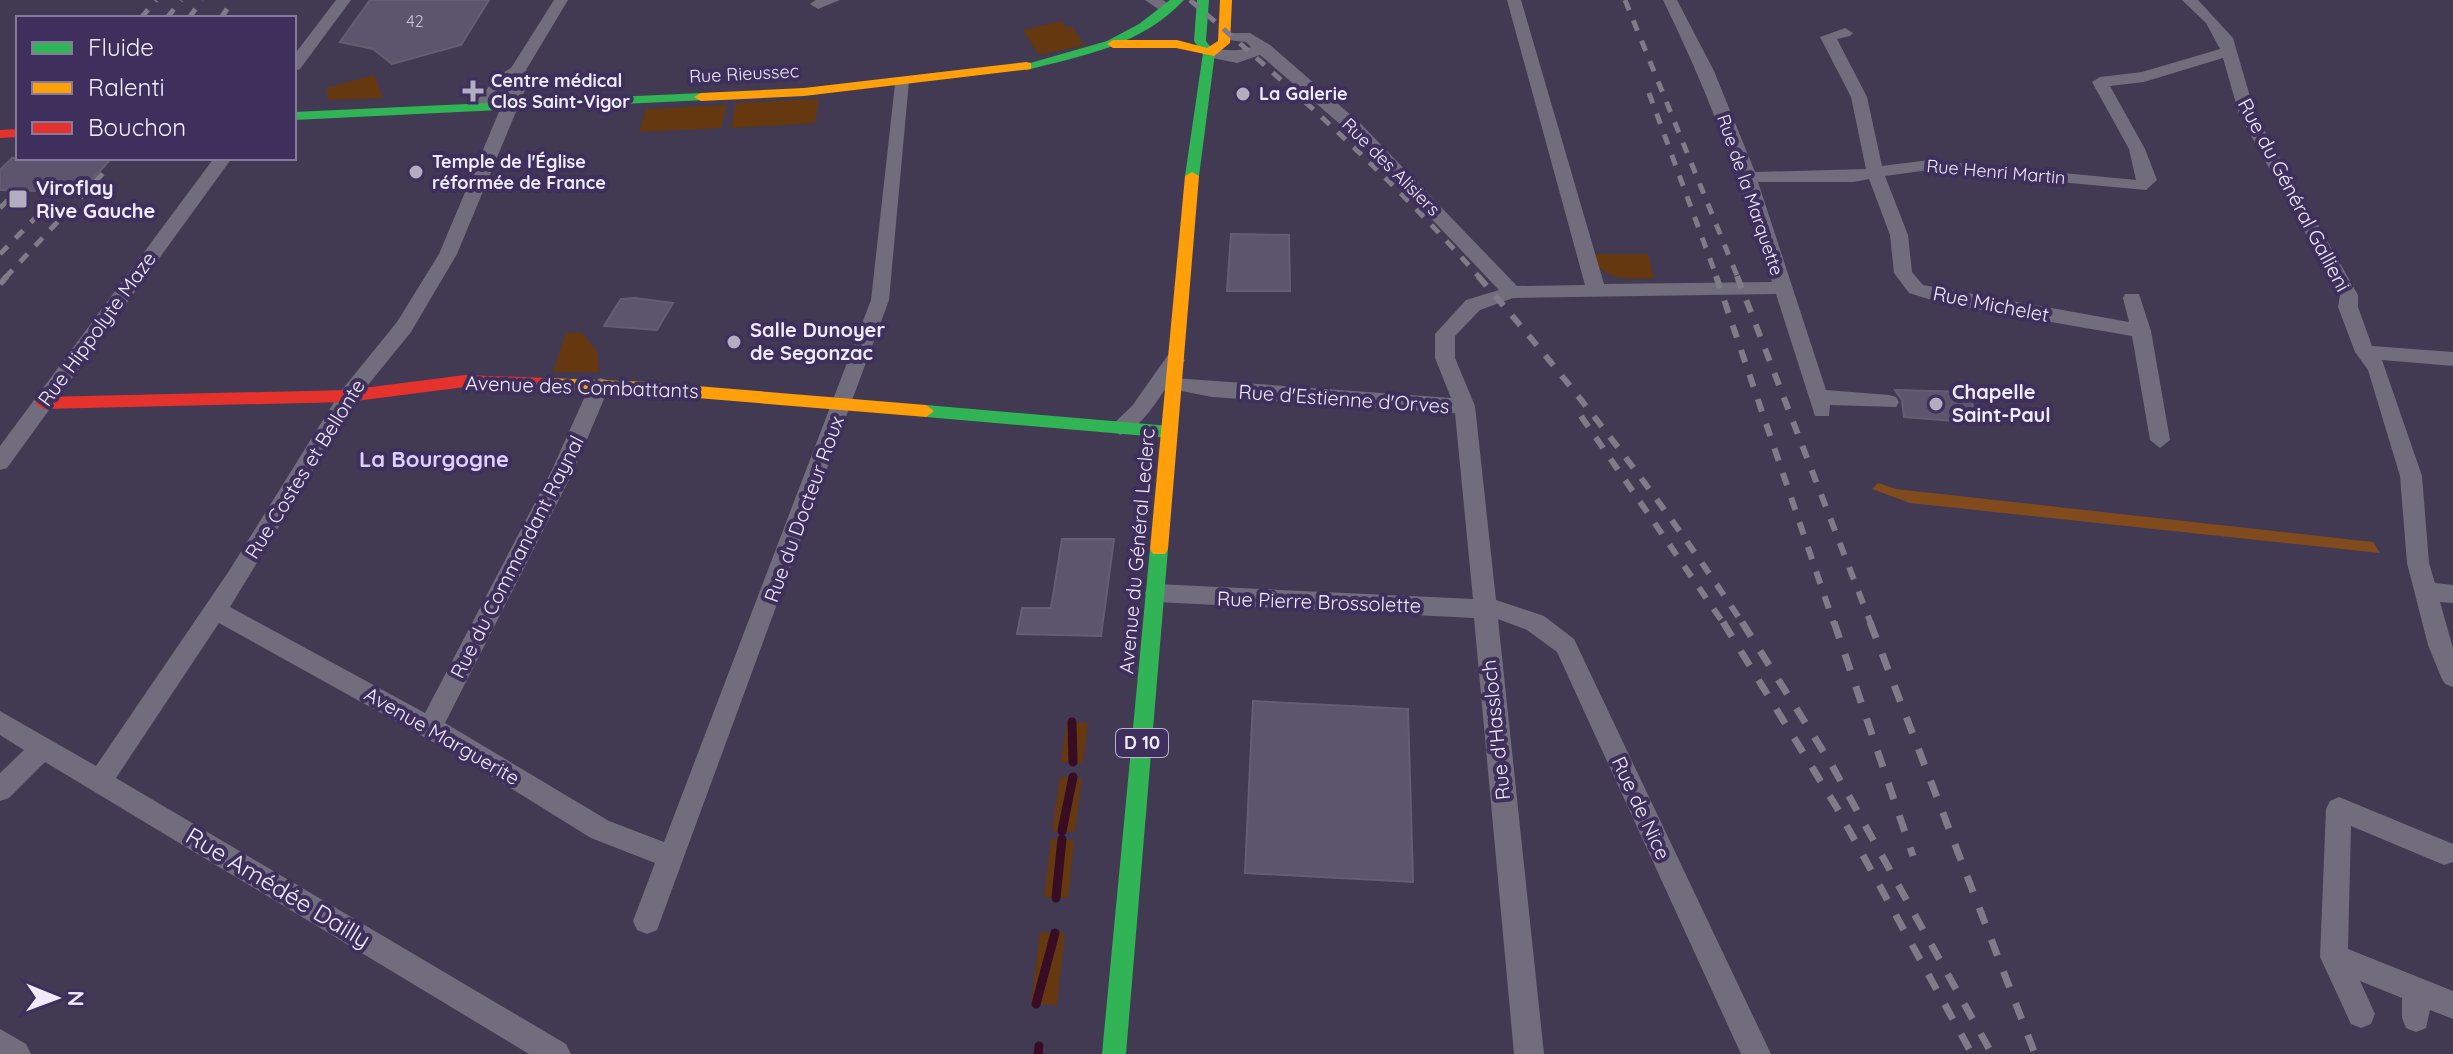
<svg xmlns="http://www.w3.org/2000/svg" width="2453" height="1054" viewBox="0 0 2453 1054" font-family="Quicksand,sans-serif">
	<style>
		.green { fill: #65380f }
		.forest { fill: #814b1e }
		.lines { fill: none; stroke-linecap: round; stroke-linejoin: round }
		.stream { stroke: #380c22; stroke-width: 9 }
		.building { fill: #5d546e; stroke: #655e73; stroke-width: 2 }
		.street { fill: #726d7c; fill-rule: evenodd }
		.fast { fill: #30b455; fill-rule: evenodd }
		.slow { fill: #ff9f0a; fill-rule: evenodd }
		.jam { fill: #e5322d; fill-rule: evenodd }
		.rail-far2 { stroke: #7f7b88; stroke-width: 5; stroke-dasharray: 11 11; stroke-linecap: butt }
		.rail-far1 { stroke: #7f7b88; stroke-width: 6; stroke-dasharray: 13 13; stroke-linecap: butt }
		.rail { stroke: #7f7b88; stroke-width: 7; stroke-dasharray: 17 17; stroke-linecap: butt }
		.poi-dot { fill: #b3adc0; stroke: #3e2f5c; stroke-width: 3 }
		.labels { text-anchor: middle; stroke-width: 8; stroke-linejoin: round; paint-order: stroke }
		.number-label { font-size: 16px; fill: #cbc5d8 }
		.far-street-label { font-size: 18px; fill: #f0ebfc; stroke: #3e2f5c }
		.far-poi-label { font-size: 18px; font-weight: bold; fill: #f0ebfc; stroke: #3e2f5c; text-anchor: start }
		.shield { fill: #3e2f5c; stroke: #bbb3cc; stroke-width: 2 }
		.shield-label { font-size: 18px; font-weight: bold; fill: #f0ebfc }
		.poi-label { font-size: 20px; font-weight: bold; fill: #f0ebfc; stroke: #3e2f5c; text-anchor: start }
		.street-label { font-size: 20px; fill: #f0ebfc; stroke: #3e2f5c }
		.neighbourhood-label { font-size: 22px; font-weight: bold; fill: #ddd0fd; stroke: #3e2f5c }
		.near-street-label { font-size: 24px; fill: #f0ebfc; stroke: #3e2f5c }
	</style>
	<rect width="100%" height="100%" fill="#423a52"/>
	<!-- green -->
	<g class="green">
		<polygon points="1061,21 1066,27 1072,27 1084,45 1039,55 1023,30"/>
		<polygon points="374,75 383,98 329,100 326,88"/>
		<polygon points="819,99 815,123 731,128 736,103"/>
		<polygon points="727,105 721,128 639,132 646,109"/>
		<path d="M1593,254H1648L1654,278C1629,278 1602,283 1593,254Z"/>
		<polygon points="581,332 597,351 599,372 553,372 566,333"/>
		<polygon points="1067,722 1088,723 1083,763 1061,762"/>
		<polygon points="1060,777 1082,778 1075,832 1052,831"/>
		<polygon points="1051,839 1074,840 1068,898 1044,897"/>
		<polygon points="1040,932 1065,933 1057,1005 1031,1004"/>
	</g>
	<!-- forest -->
	<polygon class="forest" points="1878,483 1896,489 2373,542 2380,553 1910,503 1872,489"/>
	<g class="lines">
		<!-- stream -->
		<g class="stream">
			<polyline points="1072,722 1073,762"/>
			<polyline points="1062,831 1073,777"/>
			<polyline points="1056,898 1062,839"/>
			<polyline points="1036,1004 1055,933"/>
			<polyline points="1038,1054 1039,1046"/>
		</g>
	</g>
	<!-- building -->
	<g class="building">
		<polygon points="370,0 489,0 461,45 392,64 373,49 340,42"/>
		<polygon points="12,158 49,158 110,160 81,192 0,190 0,170"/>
		<polygon points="1231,234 1289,235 1290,291 1227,291"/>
		<polygon points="621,299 635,298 673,303 657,330 604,326"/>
		<polygon points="1895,390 1968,392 1979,423 1904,417 1902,400"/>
		<polygon points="1062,539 1114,539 1101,636 1017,634 1022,608 1051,608"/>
		<polygon points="1253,701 1408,709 1413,882 1245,873"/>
	</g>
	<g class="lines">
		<!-- street -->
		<g class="street">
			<polygon points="336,0 351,0 300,69 294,71 294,55"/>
			<polygon points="554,0 568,0 526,70 530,75 525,90 457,254 411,332 355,401 230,607 425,713 551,472 590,385 600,378 607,380 610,385 573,472 445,723 609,821 664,842 871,300 895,84 909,81 889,300 657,930 647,934 637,930 633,921 655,863 591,838 462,758 219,623 116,778 566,1044 571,1054 529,1054 45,762 9,798 0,801 0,773 24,750 0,735 0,711 96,766 229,571 341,391 397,322 439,254 512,81 487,108 475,108 473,105 498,76 511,68"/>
			<polygon points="840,0 818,9 810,4 816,0"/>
			<polygon points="1145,0 1163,0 1174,8 1161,11"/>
			<path d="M1507,0H1521L1604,284L1772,282C1742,184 1708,91 1663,0H1677L1714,71L1755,172L1866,169L1851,97L1820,37L1845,28L1853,33L1850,36L1837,39L1867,97L1882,166L1929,160L2136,180L2129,149L2092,82L2100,77L2142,72L2220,49L2206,23L2182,0H2198L2233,38L2255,114L2358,295V307L2372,346L2453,352V366L2382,360L2422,476L2429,563L2435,583L2453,585V603L2440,602L2453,648V687L2445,684L2441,677L2428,645L2407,563L2400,476L2368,370L2355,352L2338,307L2340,295L2239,114L2223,58L2144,82L2110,86L2145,149L2157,180L2146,190L1929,170L1885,176L1908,235L1912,272L1923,285L2129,322L2123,298L2125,294H2139L2151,331L2170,440L2160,448L2150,440L2132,336L1941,303L1909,293L1894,273L1890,235L1869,179L1854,182H1758L1826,390L1889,395L1896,397L1899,402L1896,407L1830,405L1829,416H1815L1776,294L1513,298L1480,310L1455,336V358L1475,406L1496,600L1544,616L1574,639L1771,1054H1741L1557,652L1527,630L1498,619L1544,1054H1514L1474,618L1156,602L1148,600L1145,593L1148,586L1156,584L1473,599L1455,413L1212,397L1166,388C1154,405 1141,428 1120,435L1110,427L1132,406L1168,355L1175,353L1185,360L1173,378L1451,398L1435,358V334L1466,300L1499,290L1348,131L1260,55L1237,63L1203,56V50C1221,47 1234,54 1251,47L1246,42L1220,39V33H1250L1270,45L1360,123L1517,286L1585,285Z"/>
			<polygon points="214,158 232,158 7,468 0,470 0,446"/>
			<polygon points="2339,797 2453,844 2453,862 2444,865 2351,826 2348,949 2453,991 2453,1019 2430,1010 2426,1028 2416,1032 2406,1028 2402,1018 2402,998 2360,981 2375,1014 2371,1024 2361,1028 2351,1024 2320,957 2326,809 2330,801"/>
			<polygon points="0,1029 26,1044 31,1054 0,1054"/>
		</g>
		<!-- fast -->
		<g class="fast">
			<path d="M1170,0H1184C1142,45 1083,56 1026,70L1020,66L1107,41L1139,24Z"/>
			<polygon points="1197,0 1209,0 1206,41 1215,53 1199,176 1192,180 1185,176 1203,53 1194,41"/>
			<polygon points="701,93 708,97 706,100 294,120 294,112"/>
			<polygon points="926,405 1170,426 1178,432 1170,438 926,417 918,411"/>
			<polygon points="1159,542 1165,544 1168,549 1126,1054 1102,1054 1150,549 1153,544"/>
		</g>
		<!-- slow -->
		<g class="slow">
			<polygon points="1220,0 1232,0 1230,43 1214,56 1176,48 1113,48 1107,44 1113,40 1177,40 1207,48 1218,41"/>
			<polygon points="1026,62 1031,63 1031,69 804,96 701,101 694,97 701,93 804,88"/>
			<polygon points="1192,172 1199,176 1168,549 1165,554 1153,554 1150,549 1185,176"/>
			<polygon points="546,378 648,382 926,405 934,411 926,417 648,394 546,390 538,384"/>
		</g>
		<!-- jam -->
		<g class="jam">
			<polygon points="18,129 18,137 0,138 0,130"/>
			<polygon points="465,375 546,378 554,384 546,390 465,387 348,402 43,409 35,403 43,397 348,390"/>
		</g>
		<!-- rail-far2 -->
		<g class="rail-far2">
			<path d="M1190,0C1292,88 1391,177 1480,278"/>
			<polyline points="1625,0 1738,278"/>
			<polyline points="141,18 156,0"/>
			<polyline points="167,18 181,0"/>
			<polyline points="189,18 202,0"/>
			<polyline points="221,18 233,0"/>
			<polyline points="1649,93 1717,278"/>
			<polyline points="0,208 17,191"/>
			<polyline points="0,254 43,210"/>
			<polyline points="5,278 107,169"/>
		</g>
		<!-- rail-far1 -->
		<g class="rail-far1">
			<path d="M1478,276C1574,386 1663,502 1743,624"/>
			<polyline points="1716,276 1834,624"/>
			<polyline points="1737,276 1871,624"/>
			<polyline points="0,284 7,276"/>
			<polyline points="1581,416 1724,624"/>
		</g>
		<!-- rail -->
		<g class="rail">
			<polyline points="1723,622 1837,808 1972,1054"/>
			<polyline points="1742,622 1830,762 1992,1054"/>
			<polyline points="1834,622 1913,856"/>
			<polyline points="1870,622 2035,1054"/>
		</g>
	</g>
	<!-- markers -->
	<g class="poi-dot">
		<path d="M469 79h8v8h8v8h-8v8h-8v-8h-8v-8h8z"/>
		<circle cx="1243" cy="94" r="8"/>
		<circle cx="416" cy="172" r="8"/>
		<rect x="8" y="189" width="20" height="20" rx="4"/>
		<circle cx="734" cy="342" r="8"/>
		<circle cx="1936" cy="404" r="8"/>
	</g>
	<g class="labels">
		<!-- number labels -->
		<g class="number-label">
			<text x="415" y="27">42</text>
		</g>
		<!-- far-street labels -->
		<g class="far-street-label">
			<text transform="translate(744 74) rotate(-3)" y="6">Rue Rieussec</text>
			<text transform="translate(1391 167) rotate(45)" y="6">Rue des Alisiers</text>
			<text transform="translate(1996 172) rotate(5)" y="6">Rue Henri Martin</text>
			<text transform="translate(1750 195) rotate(71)" y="6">Rue de la Marquette</text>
		</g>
		<!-- far-poi labels -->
		<g class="far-poi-label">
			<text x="491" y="87">Centre médical<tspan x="491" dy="21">Clos Saint-Vigor</tspan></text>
			<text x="1259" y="100">La Galerie</text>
			<text x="432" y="168">Temple de l'Église<tspan x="432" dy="21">réformée de France</tspan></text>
		</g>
		<!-- shield labels -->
		<rect class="shield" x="1116" y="729" width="52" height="28" rx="6"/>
		<g class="shield-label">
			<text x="1142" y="749">D 10</text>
		</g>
		<!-- poi labels -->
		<g class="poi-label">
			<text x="36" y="195">Viroflay<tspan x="36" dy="23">Rive Gauche</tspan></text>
			<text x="750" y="337">Salle Dunoyer<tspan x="750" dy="23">de Segonzac</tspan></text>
			<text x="1952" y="399">Chapelle<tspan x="1952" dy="23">Saint-Paul</tspan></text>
		</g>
		<!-- street labels -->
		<g class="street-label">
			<text transform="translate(2294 195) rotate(62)" y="7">Rue du Général Gallieni</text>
			<text transform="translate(1991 304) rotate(11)" y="7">Rue Michelet</text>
			<text transform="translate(97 329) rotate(-54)" y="7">Rue Hippolyte Maze</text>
			<text transform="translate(582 387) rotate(2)" y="7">Avenue des Combattants</text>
			<text transform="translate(1344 399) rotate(4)" y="7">Rue d'Estienne d'Orves</text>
			<text transform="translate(305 469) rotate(-58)" y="7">Rue Costes et Bellonte</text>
			<text transform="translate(804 509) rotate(-70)" y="7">Rue du Docteur Roux</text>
			<text transform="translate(1137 551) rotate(-85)" y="7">Avenue du Général Leclerc</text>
			<text transform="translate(517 557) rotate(-63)" y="7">Rue du Commandant Raynal</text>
			<text transform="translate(1319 602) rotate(2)" y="7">Rue Pierre Brossolette</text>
			<text transform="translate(1496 730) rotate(-96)" y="7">Rue d'Hassloch</text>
			<text transform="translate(442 736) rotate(30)" y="7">Avenue Marguerite</text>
			<text transform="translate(1641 808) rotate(65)" y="7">Rue de Nice</text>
		</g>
		<!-- neighbourhood labels -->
		<g class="neighbourhood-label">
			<text x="434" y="467">La Bourgogne</text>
		</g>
		<!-- near-street labels -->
		<g class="near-street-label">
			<text transform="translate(278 888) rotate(31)" y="8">Rue Amédée Dailly</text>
		</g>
	</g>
	<!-- legend -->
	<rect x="16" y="16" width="280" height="144" fill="#3e2f5c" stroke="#857a9c" stroke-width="2"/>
	<rect x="32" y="42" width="40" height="12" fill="#30b455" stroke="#857a9c" stroke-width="2"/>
	<text x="88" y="56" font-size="24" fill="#f0ebfc">Fluide</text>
	<rect x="32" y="82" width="40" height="12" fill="#ff9f0a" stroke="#857a9c" stroke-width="2"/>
	<text x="88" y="96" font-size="24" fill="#f0ebfc">Ralenti</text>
	<rect x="32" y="122" width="40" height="12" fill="#e5322d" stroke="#857a9c" stroke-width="2"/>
	<text x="88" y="136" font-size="24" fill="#f0ebfc">Bouchon</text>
	<!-- north arrow -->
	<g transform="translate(56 998) rotate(91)" stroke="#3e2f5c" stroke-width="6" paint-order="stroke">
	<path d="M0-6L14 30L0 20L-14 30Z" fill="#f0ebfc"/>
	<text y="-12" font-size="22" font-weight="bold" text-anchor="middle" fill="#f0ebfc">N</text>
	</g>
</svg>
